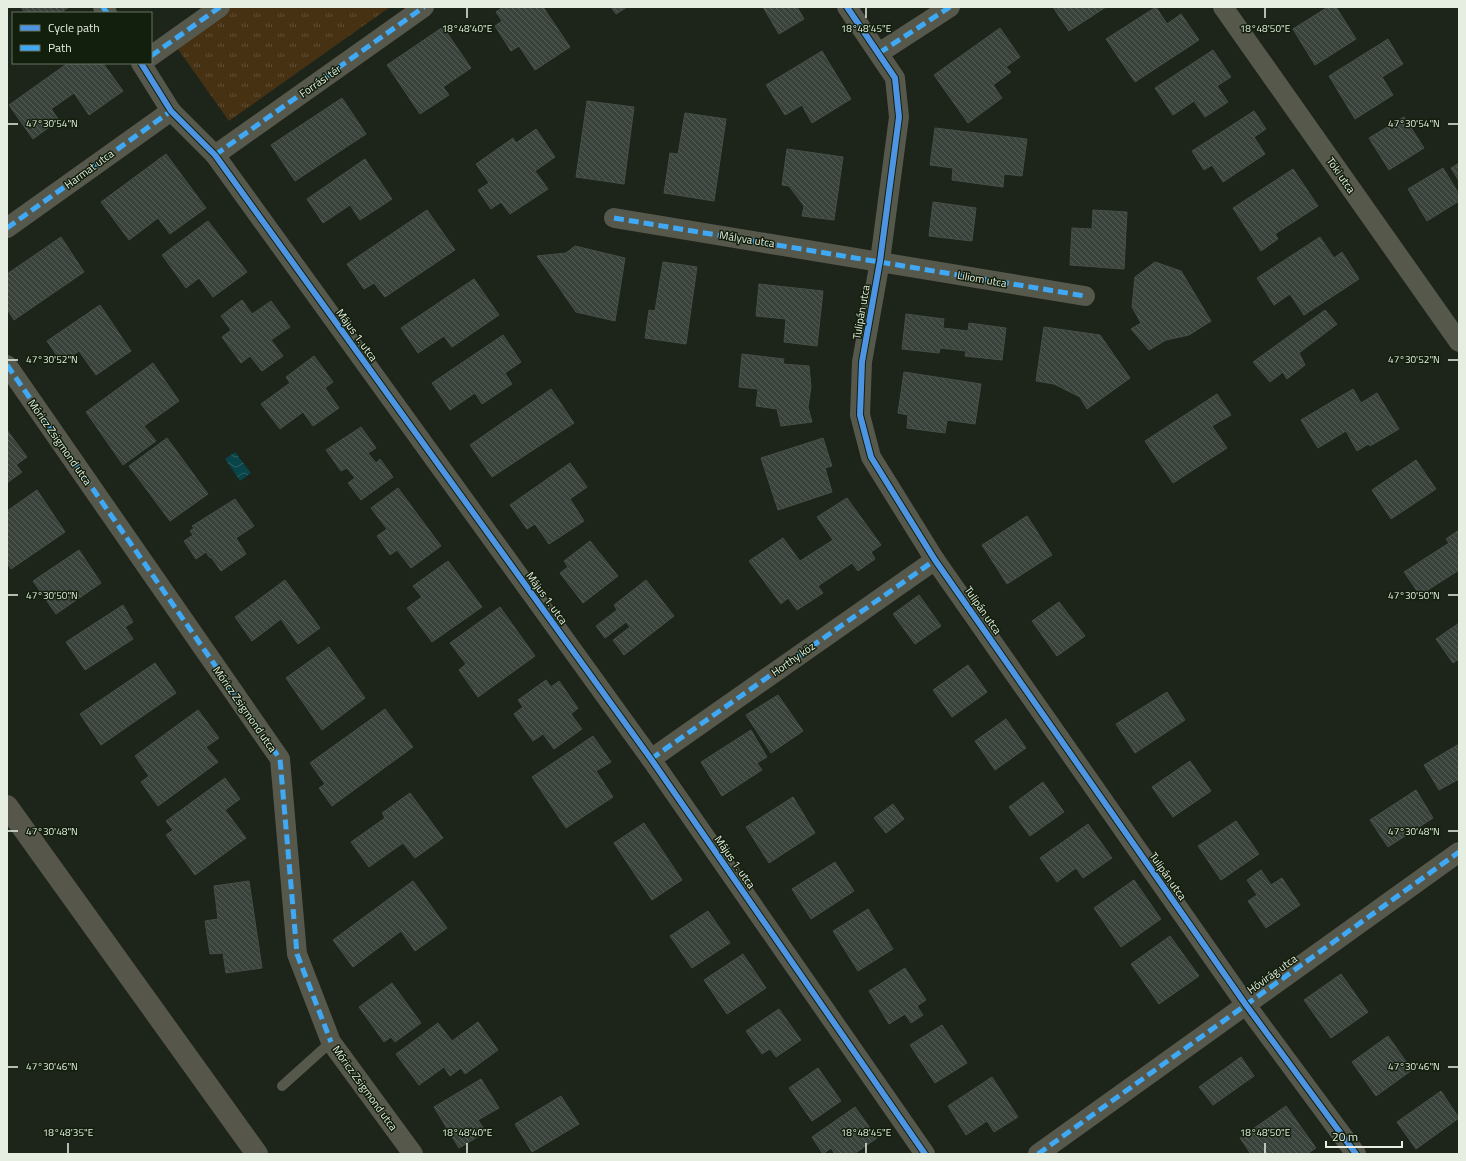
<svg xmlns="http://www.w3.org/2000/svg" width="1466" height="1161" viewBox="0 0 1466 1161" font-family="'Titillium Web',sans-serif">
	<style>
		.grass { fill: url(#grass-tufts) }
		.water { fill: url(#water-waves) }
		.building { fill: url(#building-back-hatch); stroke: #454e47 }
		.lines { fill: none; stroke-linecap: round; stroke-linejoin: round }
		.service { stroke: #57584c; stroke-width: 10 }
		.minor { stroke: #57584c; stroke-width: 20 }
		.secondary { stroke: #56564a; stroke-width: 22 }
		.quiet { stroke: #3fa9f5; stroke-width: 5; stroke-dasharray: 10 5; stroke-linecap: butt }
		.cycleway-casing { stroke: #121f0c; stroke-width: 8 }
		.cycleway { stroke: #4d94e3; stroke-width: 6 }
		.ticks { fill: none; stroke: #e5eee1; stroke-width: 1.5 }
		.labels { text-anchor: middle; stroke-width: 3; stroke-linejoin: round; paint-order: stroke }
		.street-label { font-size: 11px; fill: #e5eee1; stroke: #121f0c }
		.ticks-label { font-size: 10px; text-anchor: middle; fill: #e5eee1; stroke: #121f0c; stroke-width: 3; stroke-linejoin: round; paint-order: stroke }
	</style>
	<defs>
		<pattern id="grass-tufts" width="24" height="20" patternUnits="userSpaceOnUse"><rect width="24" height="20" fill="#463113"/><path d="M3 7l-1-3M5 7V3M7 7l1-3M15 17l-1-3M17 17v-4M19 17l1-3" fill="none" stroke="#614f35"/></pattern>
		<pattern id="water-waves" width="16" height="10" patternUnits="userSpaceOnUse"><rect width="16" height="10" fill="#084448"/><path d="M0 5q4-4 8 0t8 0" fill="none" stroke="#2c5f62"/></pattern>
		<pattern id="building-back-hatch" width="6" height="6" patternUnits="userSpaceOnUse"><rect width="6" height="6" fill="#3a433b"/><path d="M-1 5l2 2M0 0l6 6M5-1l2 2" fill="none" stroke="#565e57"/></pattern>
	</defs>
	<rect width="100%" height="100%" fill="#1d241a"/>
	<!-- grass -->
	<polygon class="grass" points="229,7 390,7 229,121 175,45"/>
	<!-- water -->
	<polygon class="water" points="235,452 251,473 240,481 225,459"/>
	<!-- building -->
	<g class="building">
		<polygon points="21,7 69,7 60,13 25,13"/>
		<polygon points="503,7 543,7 570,47 535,70 519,46 511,51 495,26 502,21 496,12"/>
		<polygon points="611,7 627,7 616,14"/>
		<polygon points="763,7 797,7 804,19 779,34"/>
		<polygon points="1053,7 1106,7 1069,31"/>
		<polygon points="1156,7 1167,24 1181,14 1199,40 1135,82 1106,39"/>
		<polygon points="1328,7 1336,7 1356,39 1315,65 1293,29"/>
		<polygon points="443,27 471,68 443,87 449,95 420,114 387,65"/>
		<polygon points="1000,28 1020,57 1006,67 1011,72 993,85 1002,98 968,123 934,75"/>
		<polygon points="1388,39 1403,64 1382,77 1393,95 1355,119 1329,76"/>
		<polygon points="1213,50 1231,77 1217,86 1228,102 1205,117 1194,101 1173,115 1155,88"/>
		<polygon points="822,51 851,99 812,123 802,105 785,115 766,85"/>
		<polygon points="68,63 103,63 123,91 89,115 74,93 51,109 59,120 33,139 9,105"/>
		<polygon points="342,98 366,134 295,181 271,145"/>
		<polygon points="587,101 634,107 624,184 576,177"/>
		<polygon points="1254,111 1266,129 1254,137 1265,154 1223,182 1212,165 1204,170 1192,151"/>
		<polygon points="685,113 726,119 714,201 664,193 670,153 678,154"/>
		<polygon points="1404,117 1424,148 1389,170 1369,138"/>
		<polygon points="935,128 1027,139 1022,176 1004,174 1003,187 952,180 953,168 930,165"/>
		<polygon points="536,129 555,157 535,171 548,189 510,214 501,202 491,209 478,190 489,183 476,164 513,138 516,143"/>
		<polygon points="787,149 843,157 834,220 802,216 804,206 789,186 782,185"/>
		<polygon points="166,154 206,208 170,234 158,218 129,240 101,202"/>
		<polygon points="365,159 392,199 360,220 350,205 323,223 307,199"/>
		<polygon points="1459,163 1459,181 1451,168"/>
		<polygon points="1443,168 1459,194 1459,201 1427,221 1408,189"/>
		<polygon points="1293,169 1318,206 1275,234 1278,239 1261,251 1233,208"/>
		<polygon points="933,202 976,208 972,241 929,236"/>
		<polygon points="427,210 455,250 385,297 374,283 364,289 347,264"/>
		<polygon points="1093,210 1127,212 1124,269 1070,265 1072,228 1092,229"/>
		<polygon points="208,221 247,272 213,297 199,278 186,288 162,255"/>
		<polygon points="61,237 84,272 14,320 7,309 7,274"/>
		<polygon points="1320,237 1334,258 1342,252 1359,279 1304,315 1290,294 1274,305 1257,278"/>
		<polygon points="575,246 625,258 615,321 576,312 537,256 566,253"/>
		<polygon points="663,262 697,267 686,344 645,338 649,310 655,311"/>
		<polygon points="1155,262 1181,271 1211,321 1189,335 1166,340 1149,350 1131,329 1141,323 1132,307 1135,277"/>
		<polygon points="474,279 499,315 452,347 444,336 418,353 401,328"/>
		<polygon points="759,284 823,291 817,346 784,342 786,319 756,316"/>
		<polygon points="242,300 252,314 271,301 290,327 271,340 283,356 262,371 250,356 241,363 222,337 231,330 221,316"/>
		<polygon points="100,305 131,351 96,375 79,351 62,363 47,341"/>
		<polygon points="1325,310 1337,324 1299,353 1305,365 1287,379 1283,372 1270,382 1253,362"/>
		<polygon points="906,314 944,319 943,328 968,331 969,323 1006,328 1002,360 965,356 966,351 940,348 939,353 902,349"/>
		<polygon points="1044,327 1100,335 1130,378 1087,409 1080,397 1054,384 1036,381"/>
		<polygon points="503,335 521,362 505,373 512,384 482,404 475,393 450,410 432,383"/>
		<polygon points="742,354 784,359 783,364 809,366 811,387 808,407 812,422 781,426 777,409 756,406 758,389 739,387"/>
		<polygon points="314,356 333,382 325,388 339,408 313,426 303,412 280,429 261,404 290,383 286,377"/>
		<polygon points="153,363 179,401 144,426 156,441 123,465 86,412"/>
		<polygon points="904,372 981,384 975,424 947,420 945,433 907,428 908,415 898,413"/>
		<polygon points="551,389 574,423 492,477 470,445"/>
		<polygon points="1353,389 1361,403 1377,393 1399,429 1370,446 1368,444 1357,451 1346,431 1318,448 1301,420"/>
		<polygon points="1217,394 1231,415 1212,426 1227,448 1173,483 1145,441"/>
		<polygon points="361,427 376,448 368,453 376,463 380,459 393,477 361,500 348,483 355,478 347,468 341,471 326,450"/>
		<polygon points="7,430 27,457 16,465 22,472 7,483"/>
		<polygon points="167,438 208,494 170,521 129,466"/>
		<polygon points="823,438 832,466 825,468 832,492 778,510 761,458"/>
		<polygon points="1416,460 1436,489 1391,519 1372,490"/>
		<polygon points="570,463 587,487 570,499 584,521 549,544 535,524 527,529 510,505"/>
		<polygon points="398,488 441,546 411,568 397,550 390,555 377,536 387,529 371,508"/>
		<polygon points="37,490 65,532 11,569 7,563 7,511"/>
		<polygon points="847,498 881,545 871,552 875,559 858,571 852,563 818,586 823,593 797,610 788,598 781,604 749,561 783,538 800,561 833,540 817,517"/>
		<polygon points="235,499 254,526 236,538 246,554 221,571 211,557 210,558 206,552 196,559 184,541 193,535 190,531 194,528 192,526"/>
		<polygon points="1027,516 1052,555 1007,584 982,545"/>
		<polygon points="1459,530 1459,570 1420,595 1404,572 1449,543 1446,539"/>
		<polygon points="590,541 618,576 583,603 560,573 568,567 564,561"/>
		<polygon points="79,550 101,583 56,614 33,581"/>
		<polygon points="448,561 482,607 432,642 407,608 422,597 413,586"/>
		<polygon points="285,580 320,628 298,644 281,619 252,641 235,617"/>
		<polygon points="646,580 674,616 624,655 613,640 630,627 626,622 605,638 596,626 617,610 614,605"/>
		<polygon points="919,595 941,626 915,644 893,614"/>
		<polygon points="1059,602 1085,636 1057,656 1032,621"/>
		<polygon points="123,605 133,622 125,627 133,639 85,670 66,642"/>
		<polygon points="500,607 535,656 478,697 459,670 466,664 450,643"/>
		<polygon points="1459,623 1459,659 1453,663 1436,639"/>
		<polygon points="329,647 365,698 322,730 286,678"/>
		<polygon points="155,663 176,693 101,745 80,714"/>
		<polygon points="968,665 987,692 952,717 933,690"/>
		<polygon points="546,680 551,687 559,681 578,708 571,714 582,729 554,749 543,734 533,741 514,714 523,707 518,700"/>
		<polygon points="1167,692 1185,720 1135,753 1116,724"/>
		<polygon points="778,695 803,731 771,753 746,715"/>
		<polygon points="385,709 413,747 332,806 319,788 325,784 310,763"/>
		<polygon points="198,710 219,738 206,747 218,762 158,806 141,782 149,776 135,756"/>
		<polygon points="1006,719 1026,748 995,770 975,741"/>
		<polygon points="751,730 767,757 757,763 762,770 722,796 701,762"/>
		<polygon points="593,736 611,762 596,771 613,797 566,828 532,777"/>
		<polygon points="1459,744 1459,779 1439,790 1424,765"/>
		<polygon points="1190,761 1211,791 1173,817 1152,787"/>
		<polygon points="225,778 240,799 225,810 246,838 195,875 166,835 173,830 166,821"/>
		<polygon points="1043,782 1064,812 1030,836 1009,807"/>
		<polygon points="1416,790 1433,818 1388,847 1370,820"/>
		<polygon points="410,793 443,838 415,858 403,843 369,867 351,842 385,818 382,813"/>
		<polygon points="793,797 815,833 769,863 746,827"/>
		<polygon points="893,804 904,819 886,833 874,818"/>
		<polygon points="1236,821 1259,854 1221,880 1198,846"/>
		<polygon points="644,823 682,880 652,900 614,843"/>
		<polygon points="1088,824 1112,858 1083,878 1076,868 1057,882 1040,858"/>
		<polygon points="835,862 854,891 811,919 792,889"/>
		<polygon points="1261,870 1271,885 1282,878 1300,905 1266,928 1248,901 1257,895 1247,880"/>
		<polygon points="1134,880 1161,919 1121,947 1094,908"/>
		<polygon points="249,881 262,968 226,973 223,953 210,954 205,921 218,919 214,886"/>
		<polygon points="413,881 447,928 415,951 401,931 353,967 333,940"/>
		<polygon points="868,909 893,949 858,971 833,931"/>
		<polygon points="708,911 730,943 692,968 670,936"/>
		<polygon points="1170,936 1199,976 1159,1004 1131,964"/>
		<polygon points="743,954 766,988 727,1014 704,980"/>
		<polygon points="905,968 926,1000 917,1006 923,1015 911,1023 905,1014 889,1024 869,991"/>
		<polygon points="1341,974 1368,1012 1331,1038 1304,1000"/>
		<polygon points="392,983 421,1023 395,1042 391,1037 384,1042 359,1007"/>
		<polygon points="779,1009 801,1040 776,1057 770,1049 762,1054 746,1031"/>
		<polygon points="478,1022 498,1050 465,1074 461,1068 450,1076 444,1067 419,1085 396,1054 438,1023 452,1041"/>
		<polygon points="942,1025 967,1063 935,1083 910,1045"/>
		<polygon points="1388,1036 1412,1070 1376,1096 1352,1062"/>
		<polygon points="1241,1057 1254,1076 1213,1105 1199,1087"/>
		<polygon points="818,1068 841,1101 812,1121 789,1088"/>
		<polygon points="992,1077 1018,1117 994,1132 987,1121 966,1135 948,1106"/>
		<polygon points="481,1079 499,1108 478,1120 486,1132 459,1148 434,1107"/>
		<polygon points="1441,1091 1459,1118 1416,1149 1397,1122"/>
		<polygon points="561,1096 579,1124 532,1152 515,1124"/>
		<polygon points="1286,1106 1316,1148 1307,1154 1251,1154 1240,1138"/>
		<polygon points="855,1107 877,1138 854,1154 835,1154 831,1148 823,1154 812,1137"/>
	</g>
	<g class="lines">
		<!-- service -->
		<polyline class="service" points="282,1086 331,1042"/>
		<!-- minor -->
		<g class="minor">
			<polyline points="103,7 107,13"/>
			<polyline points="847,7 895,78 899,117 880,261 862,362 860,415 871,457 935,560 1246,1005 1356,1154"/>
			<polyline points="1223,7 1459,342"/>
			<polyline points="879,53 950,7"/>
			<polyline points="151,56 220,7"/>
			<polyline points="141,63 171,111 215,155 651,759 925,1154"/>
			<polyline points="215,155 424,7"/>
			<polyline points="614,218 1085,296"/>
			<polyline points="7,228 171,111"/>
			<polyline points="7,365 280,759 297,954 331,1042 413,1154"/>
			<polyline points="651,759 935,560"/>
			<polyline points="1038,1154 1459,852"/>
		</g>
		<!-- secondary -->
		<polyline class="secondary" points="7,806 257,1154"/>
		<!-- quiet -->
		<g class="quiet">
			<polyline points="103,7 107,13"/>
			<polyline points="879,53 950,7"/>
			<polyline points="151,56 220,7"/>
			<polyline points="215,155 424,7"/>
			<polyline points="614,218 1085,296"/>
			<polyline points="7,228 171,111"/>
			<polyline points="7,365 280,759 297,954 331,1042"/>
			<polyline points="651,759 935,560"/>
			<polyline points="1038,1154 1459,852"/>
		</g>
		<defs>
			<g id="cycleway">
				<polyline points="847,7 895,78 899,117 880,261 862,362 860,415 871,457 935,560 1246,1005 1356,1154"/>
				<polyline points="141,63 171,111 215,155 651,759 925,1154"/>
			</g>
		</defs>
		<!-- cycleway casing -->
		<use href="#cycleway" class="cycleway-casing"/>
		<!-- cycleway -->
		<use href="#cycleway" class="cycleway"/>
	</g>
	<!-- ticks -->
	<path class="ticks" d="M467,8V18M866,8V18M1265,8V18M8,124H18M1448,124H1458M8,360H18M1448,360H1458M8,595H18M1448,595H1458M8,831H18M1448,831H1458M8,1067H18M1448,1067H1458M68,1143V1153M467,1143V1153M866,1143V1153M1265,1143V1153"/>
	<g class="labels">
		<!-- street labels -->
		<g class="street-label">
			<text transform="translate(320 81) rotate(-35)" y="4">Forrási tér</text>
			<text transform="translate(89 169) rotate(-36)" y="4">Harmat utca</text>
			<text transform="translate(1341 175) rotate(55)" y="4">Töki utca</text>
			<text transform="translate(747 239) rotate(9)" y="4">Mályva utca</text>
			<text transform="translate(982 279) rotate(10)" y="4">Liliom utca</text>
			<text transform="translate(861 312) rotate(-80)" y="4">Tulipán utca</text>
			<text transform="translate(357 335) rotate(54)" y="4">Május 1. utca</text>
			<text transform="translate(60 442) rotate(55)" y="4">Móricz Zsigmond utca</text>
			<text transform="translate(547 598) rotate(54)" y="4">Május 1. utca</text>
			<text transform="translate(983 610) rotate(55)" y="4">Tulipán utca</text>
			<text transform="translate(793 659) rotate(-35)" y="4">Horthy köz</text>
			<text transform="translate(245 709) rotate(55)" y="4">Móricz Zsigmond utca</text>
			<text transform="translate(735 862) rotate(55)" y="4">Május 1. utca</text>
			<text transform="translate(1168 876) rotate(55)" y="4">Tulipán utca</text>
			<text transform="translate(1272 974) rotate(-36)" y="4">Hóvirág utca</text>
			<text transform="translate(365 1088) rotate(54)" y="4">Móricz Zsigmond utca</text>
		</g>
	</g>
	<g class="ticks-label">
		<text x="467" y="32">18°48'40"E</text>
		<text x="866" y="32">18°48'45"E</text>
		<text x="1265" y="32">18°48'50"E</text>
		<text x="52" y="127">47°30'54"N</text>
		<text x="1414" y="127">47°30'54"N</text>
		<text x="52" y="363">47°30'52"N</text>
		<text x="1414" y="363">47°30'52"N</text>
		<text x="52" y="599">47°30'50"N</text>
		<text x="1414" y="599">47°30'50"N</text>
		<text x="52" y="835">47°30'48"N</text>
		<text x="1414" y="835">47°30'48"N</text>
		<text x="52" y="1070">47°30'46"N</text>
		<text x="1414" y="1070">47°30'46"N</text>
		<text x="68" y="1136">18°48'35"E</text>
		<text x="467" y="1136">18°48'40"E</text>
		<text x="866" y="1136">18°48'45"E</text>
		<text x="1265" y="1136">18°48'50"E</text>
	</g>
	<!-- border -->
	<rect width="1466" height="1161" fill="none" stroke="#e5eee1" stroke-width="16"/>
	<!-- legend -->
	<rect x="12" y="12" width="140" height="52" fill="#121f0c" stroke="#667261"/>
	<rect x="20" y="25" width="20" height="6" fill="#4d94e3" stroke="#667261"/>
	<text x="48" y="32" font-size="12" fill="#e5eee1">Cycle path</text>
	<rect x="20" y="45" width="20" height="6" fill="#3fa9f5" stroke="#667261"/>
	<text x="48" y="52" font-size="12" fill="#e5eee1">Path</text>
	<!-- scale -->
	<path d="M1326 1141v6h76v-6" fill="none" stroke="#e5eee1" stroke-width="2"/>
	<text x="1332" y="1141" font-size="12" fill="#e5eee1" stroke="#121f0c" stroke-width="3" paint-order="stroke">20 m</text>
</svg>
